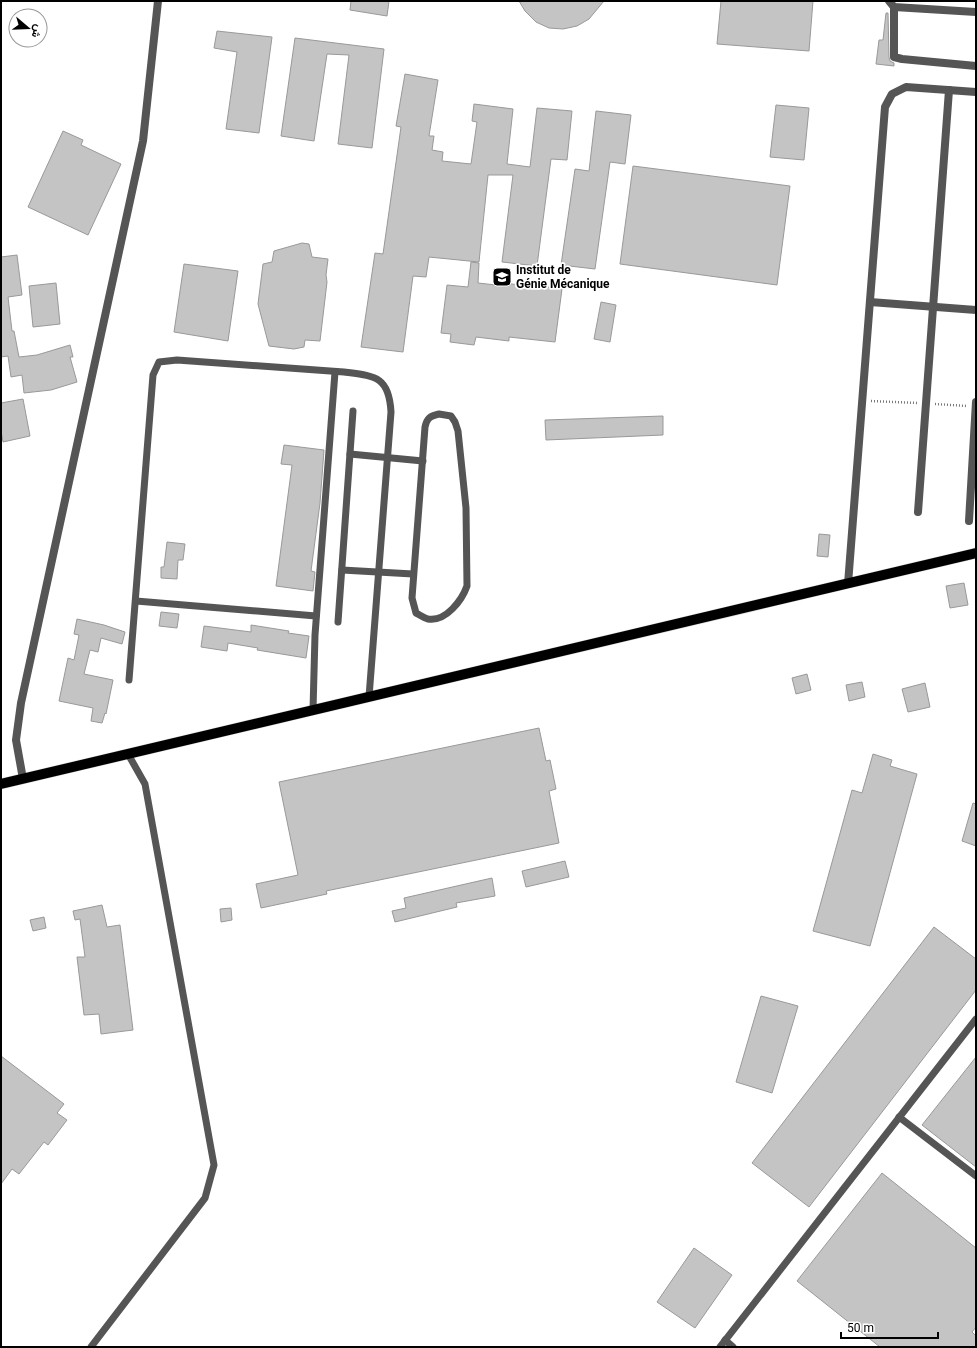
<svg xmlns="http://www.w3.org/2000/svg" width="977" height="1348" viewBox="0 0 977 1348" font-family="Roboto,Vazirmatn,sans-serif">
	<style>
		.building { fill: #c4c4c4; stroke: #999 }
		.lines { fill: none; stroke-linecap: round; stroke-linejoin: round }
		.primary-casing { stroke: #dbdbdb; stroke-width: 11 }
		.path { stroke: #777; stroke-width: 2.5; stroke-dasharray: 1 2; stroke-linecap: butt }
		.service { stroke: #555; stroke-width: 7 }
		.minor { stroke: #555; stroke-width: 8 }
		.tertiary { stroke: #555; stroke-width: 8 }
		.primary { stroke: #000; stroke-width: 10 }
		.labels { text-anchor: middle; stroke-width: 3.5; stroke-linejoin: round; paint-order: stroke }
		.poi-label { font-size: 12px; font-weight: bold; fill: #000; stroke: #fff; text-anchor: start }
	</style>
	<rect width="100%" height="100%" fill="#fff"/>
	<!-- building -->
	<g class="building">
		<polygon points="351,1 389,1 387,16 350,10"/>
		<polygon points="519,1 604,1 589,19 577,26 563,29 549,28 536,22 525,11"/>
		<polygon points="721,1 813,1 809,51 717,44"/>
		<polygon points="886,13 888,13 889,57 890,61 894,63 894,66 876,64 879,40 883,40"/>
		<polygon points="217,31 272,37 259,133 226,129 237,52 214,48"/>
		<polygon points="295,38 384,49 372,148 338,144 349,55 327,54 314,141 281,136"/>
		<polygon points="405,74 438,80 429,136 434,136 432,150 443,152 442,161 471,164 477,122 472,121 474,104 513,109 507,164 530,167 537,108 572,111 567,160 551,159 537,266 502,262 513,175 488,175 479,262 429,257 426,277 413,276 403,352 361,347 375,253 383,254 401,127 396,126"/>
		<polygon points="776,105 809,108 804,160 770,157"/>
		<polygon points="596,111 631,115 625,164 610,162 595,269 561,265 575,169 589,171"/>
		<polygon points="63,131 83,140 81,145 121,164 88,235 28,207"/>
		<polygon points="633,166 790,186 777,285 620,264"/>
		<polygon points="302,243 309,244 312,257 328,259 326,275 327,282 320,341 305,340 304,347 294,349 269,346 258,304 263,264 272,262 274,251"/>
		<polygon points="17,255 22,295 8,297 12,331 14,331 19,357 37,355 70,345 73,357 70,357 77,382 51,390 24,393 22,375 11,377 8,356 1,357 1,257"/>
		<polygon points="471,262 479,263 478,283 505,286 505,283 526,286 526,284 562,289 555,342 509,337 509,341 476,337 474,345 450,342 451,334 441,333 447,285 468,287"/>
		<polygon points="184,264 238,271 228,341 174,332"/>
		<polygon points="56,283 60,324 33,327 29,286"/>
		<polygon points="601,302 616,305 610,342 594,339"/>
		<polygon points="23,399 30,436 3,442 1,431 1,403"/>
		<polygon points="663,416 663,435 546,440 545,420"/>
		<polygon points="284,445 324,450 320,503 311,571 315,572 313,591 276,586 292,465 281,464"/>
		<polygon points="819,534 830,535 828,557 817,556"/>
		<polygon points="167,542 185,544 183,560 178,560 177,579 161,578 161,567 164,567"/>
		<polygon points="964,583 968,605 950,608 946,586"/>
		<polygon points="161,612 179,614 177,628 159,626"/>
		<polygon points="77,619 104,625 125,632 122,644 101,638 98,652 90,650 84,674 113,680 106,714 105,713 102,723 91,721 93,708 59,701 68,658 74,660 79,635 74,634"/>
		<polygon points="251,625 289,631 288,633 309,636 306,658 257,650 258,648 228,643 227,651 201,647 204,626 251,632"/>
		<polygon points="807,674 811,690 796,694 792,678"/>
		<polygon points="862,682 865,697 849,701 846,685"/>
		<polygon points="925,683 930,707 908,712 902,689"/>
		<polygon points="539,728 546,761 550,760 556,789 549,791 559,843 326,891 327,894 261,908 256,884 298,875 279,782"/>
		<polygon points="873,754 892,760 890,766 917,774 870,946 813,931 852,790 862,793"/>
		<polygon points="973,803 976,804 976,846 962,841"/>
		<polygon points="565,861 569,877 526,887 522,871"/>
		<polygon points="492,878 495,896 456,903 457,907 395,922 392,911 406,908 404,898"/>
		<polygon points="102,905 107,927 120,925 133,1030 101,1034 99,1014 84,1015 77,957 85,957 80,919 75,920 73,911"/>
		<polygon points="231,908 232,920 221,922 220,909"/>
		<polygon points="44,917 46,928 33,931 30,920"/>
		<polygon points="934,927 976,959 976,990 809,1207 752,1163"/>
		<polygon points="761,996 798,1006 772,1093 736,1082"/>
		<polygon points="1,1056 64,1104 57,1113 67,1120 48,1145 44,1142 19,1174 12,1169 1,1184"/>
		<polygon points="976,1057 976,1167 922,1125"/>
		<polygon points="882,1173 976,1248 976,1327 972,1332 976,1336 976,1347 880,1347 797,1281"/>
		<polygon points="694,1248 732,1275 695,1328 657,1302"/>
	</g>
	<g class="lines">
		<defs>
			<polyline id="primary" points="1,784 976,553"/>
		</defs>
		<!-- primary casing -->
		<use href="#primary" class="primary-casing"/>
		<!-- path -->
		<g class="path">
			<polyline points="871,401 918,403"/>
			<polyline points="935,404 967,406"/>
		</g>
		<!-- service -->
		<g class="service">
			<path d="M439,414L451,416L455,422L458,431L466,508L467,586C462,600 446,622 428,619C424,618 420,615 416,613L412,598L425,427C427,418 430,416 439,414Z"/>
			<polyline points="350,454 423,461"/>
			<polyline points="342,570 413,574"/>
			<polyline points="136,601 316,616"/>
			<polyline points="338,622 353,411"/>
			<path d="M129,680L153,375L159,362L177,360L344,372C375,376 389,376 391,412L369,697"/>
			<polyline points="313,710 315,635 335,372"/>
			<polyline points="899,1117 976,1176"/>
			<polyline points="725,1340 733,1347"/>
			<polyline points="91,1347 205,1198 214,1165 145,784 128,754"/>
			<polyline points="720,1347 976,1019"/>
		</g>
		<!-- minor -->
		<g class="minor">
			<polyline points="889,1 894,7 976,12"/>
			<polyline points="894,7 894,57 902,59 976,66"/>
			<polyline points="870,302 976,310"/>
			<polyline points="918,512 949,90"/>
			<polyline points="969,521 976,402"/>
			<polyline points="848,584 885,107 892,94 906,87 976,92"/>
		</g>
		<!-- tertiary -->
		<polyline class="tertiary" points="23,779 16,740 21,703 143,141 158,1"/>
		<!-- primary -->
		<use href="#primary" class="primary"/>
	</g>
	<!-- icons -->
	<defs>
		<symbol id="university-square" viewBox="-11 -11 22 22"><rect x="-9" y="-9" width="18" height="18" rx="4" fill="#000" stroke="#fff"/><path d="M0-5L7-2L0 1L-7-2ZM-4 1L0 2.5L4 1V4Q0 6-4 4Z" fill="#fff"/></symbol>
	</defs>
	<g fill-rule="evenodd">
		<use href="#university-square" x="491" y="266" width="22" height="22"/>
	</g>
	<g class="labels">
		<!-- poi labels -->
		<g class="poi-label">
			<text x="516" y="274">Institut de<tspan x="516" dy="14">Génie Mécanique</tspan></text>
		</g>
	</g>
	<!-- border -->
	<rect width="977" height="1348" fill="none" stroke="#000000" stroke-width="4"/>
	<!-- north arrow -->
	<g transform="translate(28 28) rotate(109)"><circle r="19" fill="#ffffff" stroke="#999999"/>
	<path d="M0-3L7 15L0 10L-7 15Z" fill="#000000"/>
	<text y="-6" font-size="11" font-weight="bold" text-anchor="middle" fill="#000000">ش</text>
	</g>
	<!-- scale -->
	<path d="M841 1332v6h97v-6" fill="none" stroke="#000000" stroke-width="2"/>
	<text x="847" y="1332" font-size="12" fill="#000000" stroke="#ffffff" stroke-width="3" paint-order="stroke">50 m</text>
</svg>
